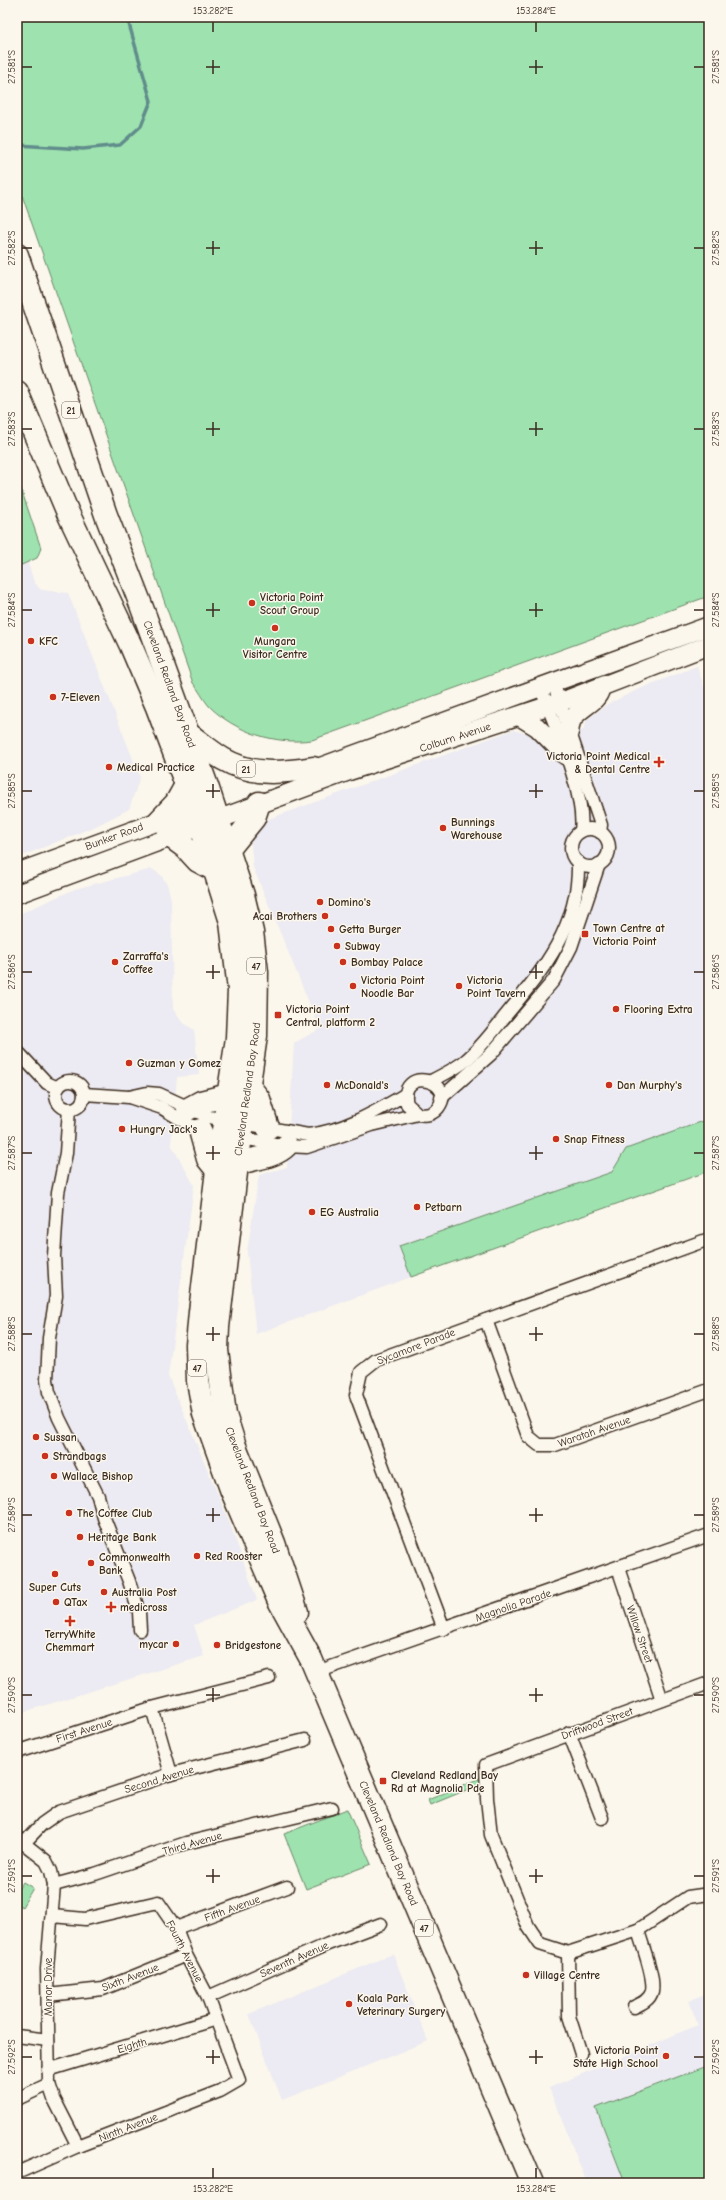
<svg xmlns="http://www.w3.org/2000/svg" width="726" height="2200" viewBox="0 0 726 2200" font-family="'Comic Neue',sans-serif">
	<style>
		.built { fill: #eceaf2 }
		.green { fill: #9ee3af; stroke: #6c8666 }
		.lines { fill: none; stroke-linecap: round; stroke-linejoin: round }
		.stream { stroke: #618c8b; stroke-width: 3.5 }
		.street-casing { stroke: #3b2a1e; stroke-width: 15 }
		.secondary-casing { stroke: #3b2a1e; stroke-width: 21 }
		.highway-casing { stroke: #3b2a1e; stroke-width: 25 }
		.street { stroke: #fbf7ec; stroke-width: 12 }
		.secondary { stroke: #fbf7ec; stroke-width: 18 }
		.highway { stroke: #fbf7ec; stroke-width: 22 }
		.ticks { fill: none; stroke: #3b2a1e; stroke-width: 1.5 }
		.poi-dot { fill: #c8321e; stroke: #fbf7ec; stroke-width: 1.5 }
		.labels { text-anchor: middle; stroke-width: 3; stroke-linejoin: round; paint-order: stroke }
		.shield { fill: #fbf7ec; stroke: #75685c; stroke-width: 1 }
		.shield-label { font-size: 10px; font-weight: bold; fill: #3b2a1e }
		.poi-label { font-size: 11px; font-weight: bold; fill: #3b2a1e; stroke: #fbf7ec; text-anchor: start }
		.street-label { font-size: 11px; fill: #3b2a1e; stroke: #fbf7ec }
		.neatline { fill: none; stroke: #3b2a1e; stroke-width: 1.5 }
		.ticks-label { font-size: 10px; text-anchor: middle; fill: #3b2a1e }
	</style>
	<rect width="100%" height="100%" fill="#fbf7ec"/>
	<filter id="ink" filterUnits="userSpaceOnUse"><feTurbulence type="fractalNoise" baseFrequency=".025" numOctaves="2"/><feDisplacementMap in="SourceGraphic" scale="8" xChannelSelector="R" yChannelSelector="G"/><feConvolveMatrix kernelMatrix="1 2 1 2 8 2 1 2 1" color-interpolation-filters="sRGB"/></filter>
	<g filter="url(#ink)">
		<!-- built -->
		<g class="built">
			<polygon points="28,563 34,582 41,590 68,593 140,777 129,809 96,826 17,858 17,567"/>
			<polygon points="697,666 709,701 709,1119 626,1149 612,1172 399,1246 411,1277 256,1334 247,1252 259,1175 287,1167 294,1043 320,1029 253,867 251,844 255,829 266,820 513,730 532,735 542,745 583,730 587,720 606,705 637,690"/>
			<polygon points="152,869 161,875 167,884 171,899 173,1009 181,1021 194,1030 199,1075 177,1077 171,1144 194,1185 168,1376 229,1521 257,1600 194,1625 204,1656 17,1714 17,915 75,889"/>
			<polygon points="393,1954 428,2041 282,2100 249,2014"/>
			<polygon points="709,1992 709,2183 587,2183 549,2088 698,2025 689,2001"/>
		</g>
		<!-- green -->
		<g class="green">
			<path d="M17,17H709V596L312,740C275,745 235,732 209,706C203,699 199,690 193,683L17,181Z"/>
			<polygon points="17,477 41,548 37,558 17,567"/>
			<polygon points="709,1119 709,1171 411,1277 399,1246 612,1172 626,1149"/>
			<polygon points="480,1778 481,1784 430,1805 428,1800"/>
			<polygon points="347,1809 371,1864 306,1889 284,1834"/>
			<polygon points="23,1882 33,1888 22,1907 17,1904 17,1891"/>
			<polygon points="709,2065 709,2183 625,2183 596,2108"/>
		</g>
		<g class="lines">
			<!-- stream -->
			<polyline class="stream" points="17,145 83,149 120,145 141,126 151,101 127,17"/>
			<defs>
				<g id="street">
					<polyline points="553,682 601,825 600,832"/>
					<path d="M540,686C554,724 586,793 581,831"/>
					<circle cx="590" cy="848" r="19"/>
					<polyline points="17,1051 47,1083 58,1088"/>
					<path d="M431,1081C443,1075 455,1069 465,1061C481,1048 493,1031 506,1015C544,969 580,925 578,862"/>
					<circle cx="70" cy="1095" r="14"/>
					<path d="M84,1094L129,1097L147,1093L159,1094L209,1117L308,1135C344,1131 375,1112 406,1094"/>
					<polyline points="129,1097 162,1108 188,1124 206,1131"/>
					<polyline points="441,1098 491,1054 554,980 571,947 599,864"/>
					<polyline points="69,1109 66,1153 58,1193 54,1256 56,1296 49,1338 47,1380 49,1392 59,1418 98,1496 104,1518 129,1581 139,1612 140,1630"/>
					<path d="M236,1137L286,1146L307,1147L372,1125L418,1114C426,1116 433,1114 438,1108C459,1080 397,1065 407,1104L418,1114"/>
					<polyline points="486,1320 528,1436 539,1445 555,1445 709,1390"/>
					<polyline points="618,1568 662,1700"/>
					<polyline points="444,1629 356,1395 361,1372 376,1360 709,1239"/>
					<polyline points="317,1672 709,1535"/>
					<polyline points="709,1683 486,1765 487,1799 491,1835 528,1926 540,1944 568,1953 638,1930 688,1897 709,1894"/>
					<polyline points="152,1708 171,1774"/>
					<polyline points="569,1733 602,1818"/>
					<polyline points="17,1752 152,1708 269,1678"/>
					<polyline points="17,1838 46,1861 51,1871 54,1885 47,1969 49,2084 54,2099 78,2146"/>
					<polyline points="25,1842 42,1824 59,1812 171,1774 305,1740"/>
					<polyline points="54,1885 95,1874 186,1843 332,1808"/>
					<polyline points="176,1928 287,1887"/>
					<polyline points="568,1953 569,2016 581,2054"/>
					<polyline points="48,1995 103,1989 186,1955"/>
					<polyline points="208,1997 328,1944 381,1924"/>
					<path d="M634,2007C641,2004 650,2000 652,1991C655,1976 642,1946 638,1930"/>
					<polyline points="17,2036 48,2040"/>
					<polyline points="48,2070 216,2019"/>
					<polyline points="17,2099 49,2084"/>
					<polyline points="17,2173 78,2146 220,2091 239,2080 208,1997 186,1955 176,1928 158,1902 85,1919 52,1916"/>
				</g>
				<g id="secondary">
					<polyline points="519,716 537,727 565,755"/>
					<path d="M569,732C570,728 570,723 572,720C578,708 597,703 600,690"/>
					<polyline points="301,774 709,626"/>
					<polyline points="17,873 159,821 172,819 209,807"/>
					<polyline points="17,894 349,771 569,699 709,645"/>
				</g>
				<g id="highway">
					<polyline points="17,255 106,515 141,605 207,786 243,895 252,932 257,972 256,1036 237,1164 218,1327 217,1350 225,1415 235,1446 274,1543 297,1612"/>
					<polyline points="17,392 68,513 131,646 157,707 196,811 231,922 239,990 237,1038 217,1170 200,1312 197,1345 198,1381 204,1414 231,1489 278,1599 311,1659 532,2183"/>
					<path d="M188,734C200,742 211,752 223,759C252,776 281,773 313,768"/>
					<polyline points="159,821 176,803 186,785"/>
					<polyline points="171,837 186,848 198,861 215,870"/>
					<polyline points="228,850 254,818 259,803"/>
					<polyline points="249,1086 259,1099 268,1128"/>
					<polyline points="188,1109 201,1102 229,1095"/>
					<polyline points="200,1130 208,1159 217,1170"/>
					<path d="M237,1164C253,1158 274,1158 286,1146"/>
				</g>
			</defs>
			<!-- street casing -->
			<use href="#street" class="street-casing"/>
			<!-- secondary casing -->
			<use href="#secondary" class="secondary-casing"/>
			<!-- highway casing -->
			<use href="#highway" class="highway-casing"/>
			<!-- street -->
			<use href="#street" class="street"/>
			<!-- secondary -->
			<use href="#secondary" class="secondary"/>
			<!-- highway -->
			<use href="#highway" class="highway"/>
		</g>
	</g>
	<!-- ticks -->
	<path class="ticks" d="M213,22V32M536,22V32M213,60V74M536,60V74M22,67H32M206,67H220M529,67H543M694,67H704M213,241V255M536,241V255M22,248H32M206,248H220M529,248H543M694,248H704M213,422V436M536,422V436M22,429H32M206,429H220M529,429H543M694,429H704M213,603V617M536,603V617M22,610H32M206,610H220M529,610H543M694,610H704M213,784V798M536,784V798M22,791H32M206,791H220M529,791H543M694,791H704M213,965V979M536,965V979M22,972H32M206,972H220M529,972H543M694,972H704M213,1146V1160M536,1146V1160M22,1153H32M206,1153H220M529,1153H543M694,1153H704M213,1327V1341M536,1327V1341M22,1334H32M206,1334H220M529,1334H543M694,1334H704M213,1508V1522M536,1508V1522M22,1515H32M206,1515H220M529,1515H543M694,1515H704M213,1688V1702M536,1688V1702M22,1695H32M206,1695H220M529,1695H543M694,1695H704M213,1869V1883M536,1869V1883M22,1876H32M206,1876H220M529,1876H543M694,1876H704M213,2050V2064M536,2050V2064M22,2057H32M206,2057H220M529,2057H543M694,2057H704M213,2168V2178M536,2168V2178"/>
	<!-- markers -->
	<g class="poi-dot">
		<circle cx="252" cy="603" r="4"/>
		<circle cx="275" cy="628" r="4"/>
		<circle cx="31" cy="641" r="4"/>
		<circle cx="53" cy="697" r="4"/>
		<path d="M657 756h4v4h4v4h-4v4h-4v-4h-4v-4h4z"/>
		<circle cx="109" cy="767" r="4"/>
		<circle cx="443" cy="828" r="4"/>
		<circle cx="320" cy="902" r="4"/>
		<circle cx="325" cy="916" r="4"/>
		<circle cx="331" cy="929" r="4"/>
		<rect x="581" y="930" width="8" height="8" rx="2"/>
		<circle cx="337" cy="946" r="4"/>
		<circle cx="115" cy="962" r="4"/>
		<circle cx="343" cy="962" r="4"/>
		<circle cx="353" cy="986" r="4"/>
		<circle cx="459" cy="986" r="4"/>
		<circle cx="616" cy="1009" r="4"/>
		<rect x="274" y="1011" width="8" height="8" rx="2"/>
		<circle cx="129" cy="1063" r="4"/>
		<circle cx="327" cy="1085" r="4"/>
		<circle cx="609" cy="1085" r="4"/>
		<circle cx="122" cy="1129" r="4"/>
		<circle cx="556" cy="1139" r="4"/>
		<circle cx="417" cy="1207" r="4"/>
		<circle cx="312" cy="1212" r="4"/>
		<circle cx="36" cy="1437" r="4"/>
		<circle cx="45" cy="1456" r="4"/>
		<circle cx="54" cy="1476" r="4"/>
		<circle cx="69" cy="1513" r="4"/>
		<circle cx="80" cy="1537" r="4"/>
		<circle cx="197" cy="1556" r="4"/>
		<circle cx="91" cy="1563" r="4"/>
		<circle cx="55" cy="1574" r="4"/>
		<circle cx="104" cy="1592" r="4"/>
		<circle cx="56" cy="1602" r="4"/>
		<path d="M109 1601h4v4h4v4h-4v4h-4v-4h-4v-4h4z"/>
		<path d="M68 1615h4v4h4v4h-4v4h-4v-4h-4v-4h4z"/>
		<circle cx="176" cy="1644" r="4"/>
		<circle cx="217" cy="1645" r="4"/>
		<rect x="379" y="1777" width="8" height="8" rx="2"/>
		<circle cx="526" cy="1975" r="4"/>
		<circle cx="349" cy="2004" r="4"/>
		<circle cx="666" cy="2056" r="4"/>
	</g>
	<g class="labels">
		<!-- shield labels -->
		<g class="shield">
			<rect x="62" y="402" width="18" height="16" rx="3"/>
			<rect x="237" y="761" width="18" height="16" rx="3"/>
			<rect x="247" y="958" width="18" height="16" rx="3"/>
			<rect x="188" y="1360" width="18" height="16" rx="3"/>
			<rect x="415" y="1920" width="18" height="16" rx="3"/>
		</g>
		<g class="shield-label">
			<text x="71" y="414">21</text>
			<text x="246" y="773">21</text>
			<text x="256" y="970">47</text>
			<text x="197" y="1372">47</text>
			<text x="424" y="1932">47</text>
		</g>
		<!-- poi labels -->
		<g class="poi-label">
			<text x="260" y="601">Victoria Point<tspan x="260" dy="13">Scout Group</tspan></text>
			<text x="39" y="645">KFC</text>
			<text x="275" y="645" text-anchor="middle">Mungara<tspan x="275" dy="13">Visitor Centre</tspan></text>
			<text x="61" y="701">7-Eleven</text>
			<text x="650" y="760" text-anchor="end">Victoria Point Medical<tspan x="650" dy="13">&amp; Dental Centre</tspan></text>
			<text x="117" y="771">Medical Practice</text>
			<text x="451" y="826">Bunnings<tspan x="451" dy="13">Warehouse</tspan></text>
			<text x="328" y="906">Domino's</text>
			<text x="317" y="920" text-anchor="end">Acai Brothers</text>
			<text x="593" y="932">Town Centre at<tspan x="593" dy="13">Victoria Point</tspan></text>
			<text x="339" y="933">Getta Burger</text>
			<text x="345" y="950">Subway</text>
			<text x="123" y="960">Zarraffa's<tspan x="123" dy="13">Coffee</tspan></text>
			<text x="351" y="966">Bombay Palace</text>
			<text x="361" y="984">Victoria Point<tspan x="361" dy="13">Noodle Bar</tspan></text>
			<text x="467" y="984">Victoria<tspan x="467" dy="13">Point Tavern</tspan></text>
			<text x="286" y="1013">Victoria Point<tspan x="286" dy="13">Central, platform 2</tspan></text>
			<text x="624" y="1013">Flooring Extra</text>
			<text x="137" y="1067">Guzman y Gomez</text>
			<text x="335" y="1089">McDonald's</text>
			<text x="617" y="1089">Dan Murphy's</text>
			<text x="130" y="1133">Hungry Jack's</text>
			<text x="564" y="1143">Snap Fitness</text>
			<text x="425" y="1211">Petbarn</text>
			<text x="320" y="1216">EG Australia</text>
			<text x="44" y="1441">Sussan</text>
			<text x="53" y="1460">Strandbags</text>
			<text x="62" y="1480">Wallace Bishop</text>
			<text x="77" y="1517">The Coffee Club</text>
			<text x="88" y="1541">Heritage Bank</text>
			<text x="205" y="1560">Red Rooster</text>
			<text x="99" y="1561">Commonwealth<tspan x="99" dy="13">Bank</tspan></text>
			<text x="55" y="1591" text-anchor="middle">Super Cuts</text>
			<text x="112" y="1596">Australia Post</text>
			<text x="64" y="1606">QTax</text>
			<text x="120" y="1611">medicross</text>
			<text x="70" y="1638" text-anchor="middle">TerryWhite<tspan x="70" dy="13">Chemmart</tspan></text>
			<text x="168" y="1648" text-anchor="end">mycar</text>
			<text x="225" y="1649">Bridgestone</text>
			<text x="391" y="1779">Cleveland Redland Bay<tspan x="391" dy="13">Rd at Magnolia Pde</tspan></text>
			<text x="534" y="1979">Village Centre</text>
			<text x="357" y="2002">Koala Park<tspan x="357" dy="13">Veterinary Surgery</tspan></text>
			<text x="658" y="2054" text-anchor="end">Victoria Point<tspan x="658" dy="13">State High School</tspan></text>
		</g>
		<!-- street labels -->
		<g class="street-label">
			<text transform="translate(170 684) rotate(70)" y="4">Cleveland Redland Bay Road</text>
			<text transform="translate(455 737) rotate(-18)" y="4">Colburn Avenue</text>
			<text transform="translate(114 836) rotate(-20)" y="4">Bunker Road</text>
			<text transform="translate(247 1089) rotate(-82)" y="4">Cleveland Redland Bay Road</text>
			<text transform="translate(416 1346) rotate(-21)" y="4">Sycamore Parade</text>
			<text transform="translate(594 1431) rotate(-19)" y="4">Waratah Avenue</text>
			<text transform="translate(253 1490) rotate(69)" y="4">Cleveland Redland Bay Road</text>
			<text transform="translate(513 1605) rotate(-19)" y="4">Magnolia Parade</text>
			<text transform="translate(640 1634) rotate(71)" y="4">Willow Street</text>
			<text transform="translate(597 1723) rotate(-20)" y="4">Driftwood Street</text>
			<text transform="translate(84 1730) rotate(-18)" y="4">First Avenue</text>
			<text transform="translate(159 1779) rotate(-17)" y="4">Second Avenue</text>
			<text transform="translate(192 1843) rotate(-16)" y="4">Third Avenue</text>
			<text transform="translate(389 1843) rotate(67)" y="4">Cleveland Redland Bay Road</text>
			<text transform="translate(232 1908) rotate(-20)" y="4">Fifth Avenue</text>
			<text transform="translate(185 1951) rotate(63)" y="4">Fourth Avenue</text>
			<text transform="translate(294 1959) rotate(-24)" y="4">Seventh Avenue</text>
			<text transform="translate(130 1977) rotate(-21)" y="4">Sixth Avenue</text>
			<text transform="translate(48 1987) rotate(-90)" y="4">Manor Drive</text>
			<text transform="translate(132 2045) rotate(-17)" y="4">Eighth</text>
			<text transform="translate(128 2127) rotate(-21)" y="4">Ninth Avenue</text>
		</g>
	</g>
	<!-- margin -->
	<rect width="726" height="2200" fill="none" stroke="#fbf7ec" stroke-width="44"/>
	<rect x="22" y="22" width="682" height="2156" class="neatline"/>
	<g class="ticks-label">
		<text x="213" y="14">153.282°E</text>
		<text x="536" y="14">153.284°E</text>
		<text transform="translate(11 67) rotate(-90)" y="4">27.581°S</text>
		<text transform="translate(715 67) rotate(-90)" y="4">27.581°S</text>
		<text transform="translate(11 248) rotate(-90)" y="4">27.582°S</text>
		<text transform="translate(715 248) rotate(-90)" y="4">27.582°S</text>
		<text transform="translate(11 429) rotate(-90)" y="4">27.583°S</text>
		<text transform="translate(715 429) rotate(-90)" y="4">27.583°S</text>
		<text transform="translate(11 610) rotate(-90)" y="4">27.584°S</text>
		<text transform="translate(715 610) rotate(-90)" y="4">27.584°S</text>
		<text transform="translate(11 791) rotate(-90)" y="4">27.585°S</text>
		<text transform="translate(715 791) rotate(-90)" y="4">27.585°S</text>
		<text transform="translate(11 972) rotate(-90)" y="4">27.586°S</text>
		<text transform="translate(715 972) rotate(-90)" y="4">27.586°S</text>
		<text transform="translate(11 1153) rotate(-90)" y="4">27.587°S</text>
		<text transform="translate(715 1153) rotate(-90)" y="4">27.587°S</text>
		<text transform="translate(11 1334) rotate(-90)" y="4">27.588°S</text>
		<text transform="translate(715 1334) rotate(-90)" y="4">27.588°S</text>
		<text transform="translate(11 1515) rotate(-90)" y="4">27.589°S</text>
		<text transform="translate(715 1515) rotate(-90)" y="4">27.589°S</text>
		<text transform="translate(11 1695) rotate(-90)" y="4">27.590°S</text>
		<text transform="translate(715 1695) rotate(-90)" y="4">27.590°S</text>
		<text transform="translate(11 1876) rotate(-90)" y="4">27.591°S</text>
		<text transform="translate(715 1876) rotate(-90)" y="4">27.591°S</text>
		<text transform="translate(11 2057) rotate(-90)" y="4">27.592°S</text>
		<text transform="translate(715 2057) rotate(-90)" y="4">27.592°S</text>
		<text x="213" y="2192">153.282°E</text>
		<text x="536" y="2192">153.284°E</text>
	</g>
</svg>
